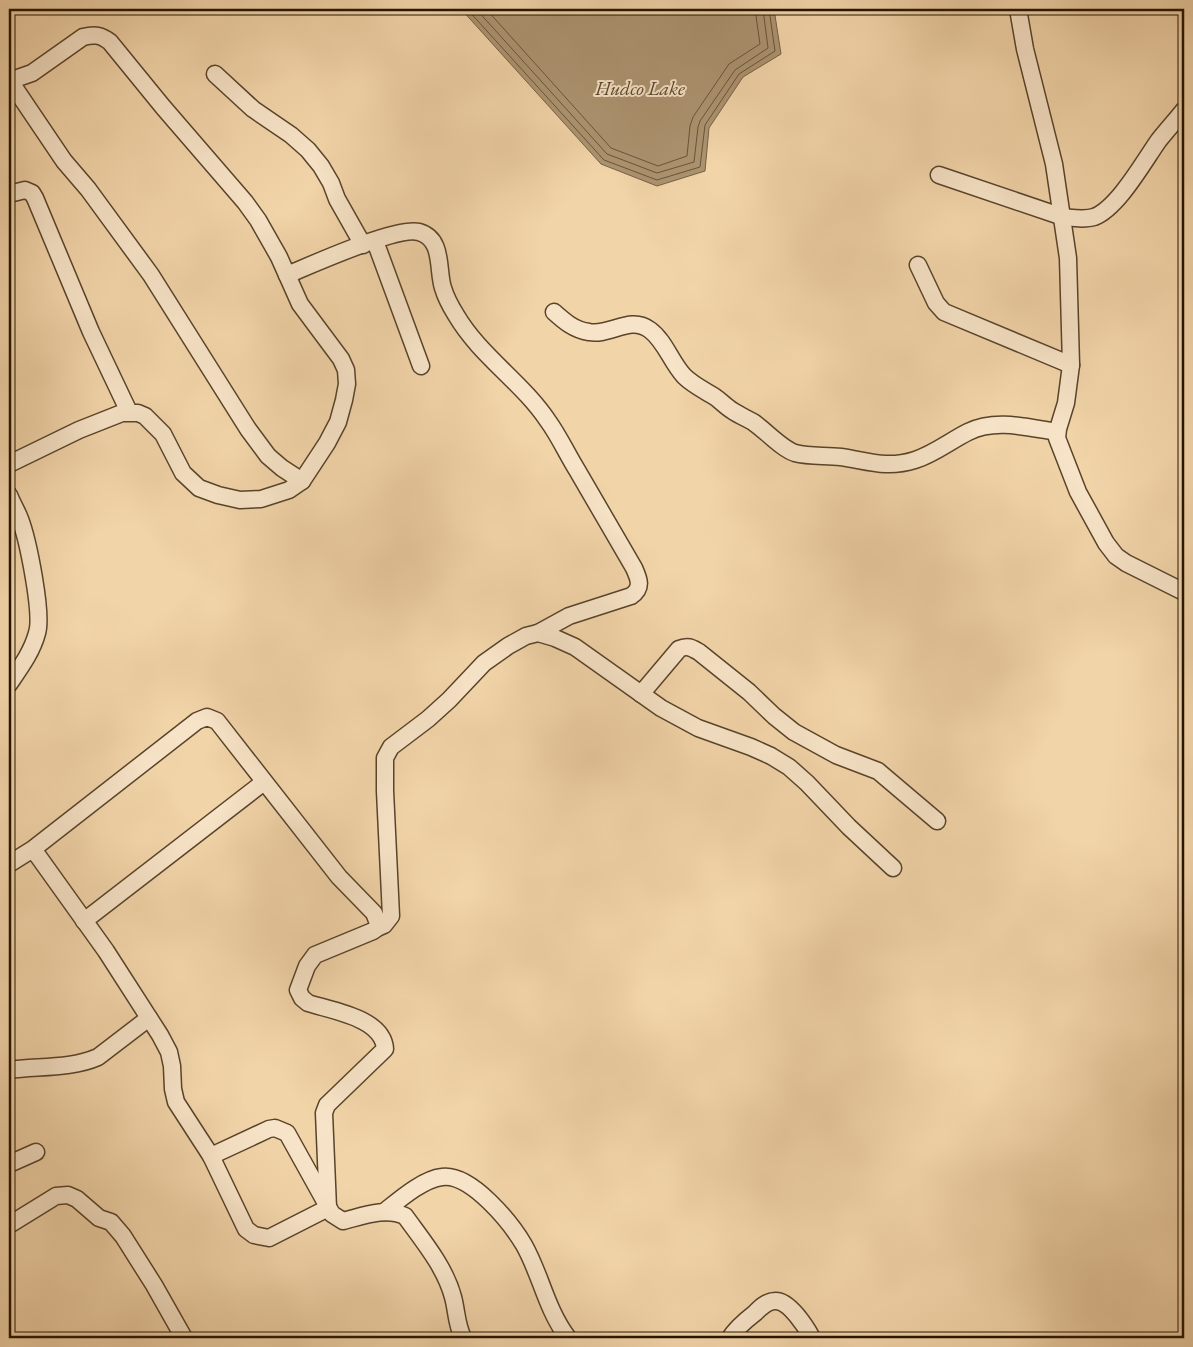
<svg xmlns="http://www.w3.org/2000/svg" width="1193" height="1347" viewBox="0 0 1193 1347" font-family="'EB Garamond',serif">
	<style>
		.water { fill: #ac9370; stroke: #766043 }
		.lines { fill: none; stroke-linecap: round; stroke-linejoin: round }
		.shore { stroke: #685438; stroke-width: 1 }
		.street-casing { stroke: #58442a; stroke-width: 19 }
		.street { stroke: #f7e3c7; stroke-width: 16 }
		.labels { text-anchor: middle; stroke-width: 4; stroke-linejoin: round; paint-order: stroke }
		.water-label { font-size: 20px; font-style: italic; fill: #5b472d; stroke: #f7e3c7 }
	</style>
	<rect width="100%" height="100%" fill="#f2d4a9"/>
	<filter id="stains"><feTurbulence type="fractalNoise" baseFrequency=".004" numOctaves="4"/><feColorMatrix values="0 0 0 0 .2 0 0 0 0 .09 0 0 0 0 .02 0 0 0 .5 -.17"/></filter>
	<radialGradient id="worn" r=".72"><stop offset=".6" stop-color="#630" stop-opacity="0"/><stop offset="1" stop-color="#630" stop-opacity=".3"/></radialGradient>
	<!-- water -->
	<polygon class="water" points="461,9 774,9 781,54 743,77 709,128 705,171 657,186 601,164"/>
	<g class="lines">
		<!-- shore -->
		<g class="shore">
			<polyline points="467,9 604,160 657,180 700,167 705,125 739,74 775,51 769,9"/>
			<polyline points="476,9 607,154 657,173 694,162 698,127 700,121 735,70 768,48 763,9"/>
			<polyline points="486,9 611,148 658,166 687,156 690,126 693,117 729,64 760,44 755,9"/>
		</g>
		<defs>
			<g id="street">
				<polyline points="1018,9 1025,49 1054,164 1068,258 1071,365 1066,403 1058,429 1057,438 1078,492 1106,543 1116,556 1126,563 1184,592"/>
				<polyline points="215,74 253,109 291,135 308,150 321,166 331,183 337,199 363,245"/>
				<path d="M9,81L32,73L83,37C95,34 101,35 110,42L163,107L245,202L258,220L279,257L300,304L341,359L346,370L347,384L344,400L338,422L327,443L302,481L289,490L261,499L240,500L218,495L199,488L183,473L163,434L145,416L138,413H122L79,430L9,464"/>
				<polyline points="10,81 64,161 88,189 151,275 248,429 268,456 282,468 302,481"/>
				<path d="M939,175L1063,217C1074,218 1084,220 1094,217C1118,208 1144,161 1159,140C1167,130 1176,120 1184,110"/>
				<polyline points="9,194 25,190 32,193 35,198 91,332 129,412"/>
				<polyline points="375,241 421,366"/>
				<polyline points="918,265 936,303 944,312 1071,365"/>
				<path d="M287,275C311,265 397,226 419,232C444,239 437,270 443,288C446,298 451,307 456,315C480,356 522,382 548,421C559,436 567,454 577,470C596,503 615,535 634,568C639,579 643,588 631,596L569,616L538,633"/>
				<path d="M554,312C564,321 574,330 589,332C611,336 630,315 650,330C665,341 671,362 684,376C693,385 704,390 715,397C721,401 726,407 733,411C739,415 746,418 753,422C765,430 782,449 795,453C810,457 826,455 841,457C868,461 887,469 915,460C934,454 950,441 968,432C996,418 1029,428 1057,432"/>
				<path d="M9,495C12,503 17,511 20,519C28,540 43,614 37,633C32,652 20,668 9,684"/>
				<path d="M641,694L679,649C688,645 692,648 699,652L749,692L774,716L794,732L836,755L878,771L937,821"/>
				<path d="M9,864L33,849L197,721L207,717L217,721L339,877L374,913L378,923L377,928L373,931L315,955L307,966L298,990L302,998L308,1003C333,1011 383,1018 385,1049L327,1105L324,1113L328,1208L269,1238L254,1235L246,1229L211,1156L176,1102L173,1089L172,1066L169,1052L160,1035L106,951L33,849"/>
				<polyline points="84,921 264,782"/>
				<polyline points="377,928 384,925 391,916 385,791 385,758 391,747 428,719 449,700 484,663 508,646 526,636 538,633 555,638 575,647 661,708 698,728 751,747 771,756 789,767 807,783 849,827 893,868"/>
				<path d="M9,1070C38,1066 71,1069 98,1057L149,1018"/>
				<path d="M211,1156L269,1129L275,1128L287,1133L332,1214L343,1221C363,1216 386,1207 405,1216C423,1241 445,1267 453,1297C457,1312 456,1323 463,1338"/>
				<polyline points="9,1164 36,1152"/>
				<path d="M384,1212C399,1200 423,1179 442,1177C471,1173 511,1223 524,1245C541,1275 546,1309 568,1338"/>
				<polyline points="9,1225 56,1196 68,1195 77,1199 99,1218 111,1222 123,1236 154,1285 184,1338"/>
				<path d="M730,1338C736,1328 746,1320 755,1313C760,1308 767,1301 775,1301C789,1300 806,1327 812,1338"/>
			</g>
		</defs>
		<!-- street casing -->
		<use href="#street" class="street-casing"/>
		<!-- street -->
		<use href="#street" class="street"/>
	</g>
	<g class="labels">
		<!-- water labels -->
		<g class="water-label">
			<text x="640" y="95">Hudco Lake</text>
		</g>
	</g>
	<!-- margin -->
	<rect width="1193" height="1347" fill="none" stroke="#f2d4a9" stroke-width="30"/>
	<rect x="10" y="10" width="1173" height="1327" fill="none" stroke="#251400" stroke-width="2.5"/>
	<rect x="15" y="15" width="1163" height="1317" fill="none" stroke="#251400"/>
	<rect width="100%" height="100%" filter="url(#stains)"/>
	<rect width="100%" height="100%" fill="url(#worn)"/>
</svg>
